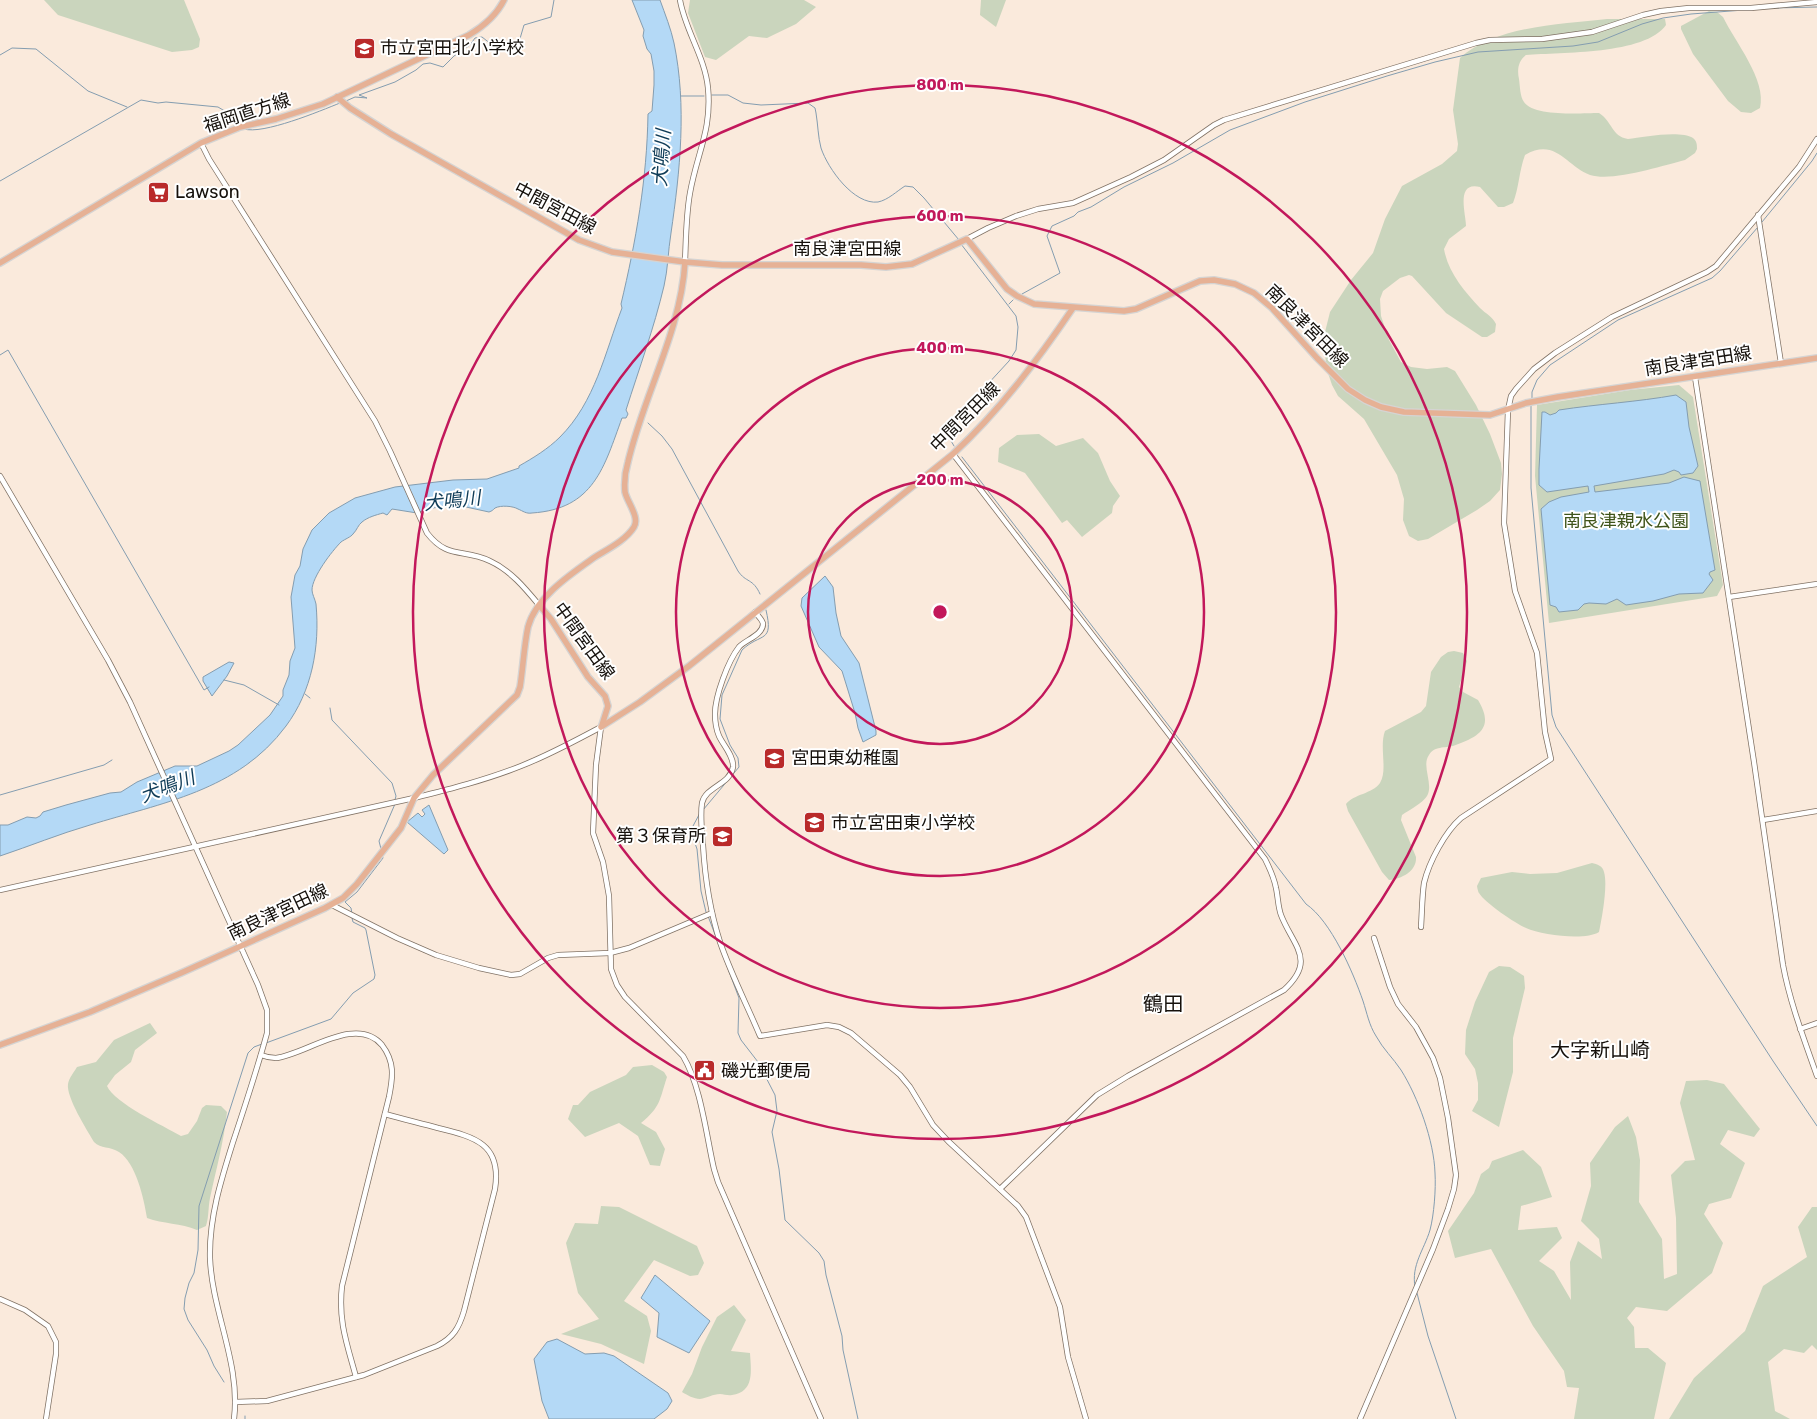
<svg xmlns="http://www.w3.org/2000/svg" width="1817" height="1419" viewBox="0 0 1817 1419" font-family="Rubik,'Noto Sans JP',sans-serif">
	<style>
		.green { fill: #cad5bd }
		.water { fill: #b4d9f6; stroke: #849db0 }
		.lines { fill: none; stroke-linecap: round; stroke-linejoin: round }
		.stream { stroke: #849db0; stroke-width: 1 }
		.minor-casing { stroke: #807265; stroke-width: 6 }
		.major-casing { stroke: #d5d4d3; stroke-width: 8 }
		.minor { stroke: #fff; stroke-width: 4.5 }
		.major { stroke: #e6b195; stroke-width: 5.5 }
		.ring { fill: none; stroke: #c2185b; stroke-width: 2.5 }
		.labels { text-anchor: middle; stroke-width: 4; stroke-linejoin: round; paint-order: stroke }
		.poi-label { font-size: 18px; fill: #15100b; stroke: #fff; text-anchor: start }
		.street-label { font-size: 18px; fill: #15100b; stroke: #fff }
		.park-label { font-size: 18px; fill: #3f541b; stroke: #fff }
		.water-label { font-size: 19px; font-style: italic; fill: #0f3c58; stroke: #fff }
		.quarter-label { font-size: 20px; fill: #15100b; stroke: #fff }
		.centre { fill: #c2185b; stroke: #fff; stroke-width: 2.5 }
		.ring-label { font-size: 15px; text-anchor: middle; font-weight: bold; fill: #c2185b; stroke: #fff; stroke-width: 4; stroke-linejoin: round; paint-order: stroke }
	</style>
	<rect width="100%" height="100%" fill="#faeadc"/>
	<!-- green -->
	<g class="green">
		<polygon points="44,0 184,0 200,39 199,47 192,50 172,52 58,15"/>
		<polygon points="690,0 804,0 816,7 796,24 767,38 749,36 716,60 705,57 688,13"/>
		<polygon points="981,0 1006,0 996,27 980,15"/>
		<path d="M1709,11L1717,12L1723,17C1735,42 1767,80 1760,108L1751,113L1741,112L1728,101L1693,54L1681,29V26Z"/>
		<path d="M1607,19H1665L1666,25C1645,55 1561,52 1526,55C1518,61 1517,70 1519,79C1520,86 1520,97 1524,102C1534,117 1582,113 1599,113C1613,122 1611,136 1628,139C1643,137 1680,130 1693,138C1697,141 1697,145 1697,149L1695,153L1685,160C1661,166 1613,182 1590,175C1567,167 1556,137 1525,155C1519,171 1519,188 1513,203L1504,207H1498L1480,187C1455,181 1466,214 1466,226L1449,239L1444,249C1448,272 1464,291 1480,308C1486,314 1492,316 1496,324L1495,332L1487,337H1482L1446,313L1412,276L1409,275L1400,278L1383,291L1380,299L1381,316L1389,340L1401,362L1411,367L1427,369L1447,367L1455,371L1476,405L1490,434L1501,463L1502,474L1500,490L1490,501L1477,510L1428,539L1418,541L1409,536L1403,520L1404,499L1397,475L1364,419L1338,396L1332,385L1327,370L1323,340L1330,312L1351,280L1373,253L1385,219L1402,186L1442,164L1457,151L1458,144L1453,110L1460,58C1495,26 1562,24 1607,19Z"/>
		<polygon points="1679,385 1693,397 1723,585 1717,596 1549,623 1535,476 1537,405 1630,390"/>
		<polygon points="1039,434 1056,446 1083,438 1098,453 1110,481 1120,496 1113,506 1112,513 1082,537 1067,520 1062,523 1025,473 998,462 999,448 1017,435"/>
		<path d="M1454,651L1463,653L1467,661L1459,687L1463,692L1478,700C1495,728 1479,737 1453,746C1445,748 1434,746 1429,755C1421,766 1434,784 1427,796C1423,803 1409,810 1402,815L1401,820L1416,857C1417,871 1402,879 1389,880L1382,872L1348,811L1346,804C1354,794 1372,794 1380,783C1388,770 1379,747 1385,731L1421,712L1426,706L1431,672L1441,657L1448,652Z"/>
		<path d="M1592,863C1597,864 1603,866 1604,872C1608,885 1602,918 1599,932C1585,941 1542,935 1526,928C1516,924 1484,902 1479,893C1478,892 1477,886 1477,886L1481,878L1512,872L1530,874L1557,873Z"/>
		<polygon points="1499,966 1510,967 1524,976 1525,988 1513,1038 1513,1072 1499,1127 1472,1111 1478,1100 1478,1083 1475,1069 1465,1054 1466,1030 1475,1002 1489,972"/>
		<path d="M150,1023L157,1033L135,1050L131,1062L115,1075L107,1086C114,1103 164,1126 181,1136L188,1134L197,1121L202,1108L206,1105L221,1106L227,1112C224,1141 216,1170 210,1198C208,1208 209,1217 206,1226L197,1230C181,1223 163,1224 147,1218C144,1199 136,1163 119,1152C110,1146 101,1149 94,1142C87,1130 66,1097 68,1084C69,1078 74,1072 77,1067L96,1062L114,1040Z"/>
		<path d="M652,1065L664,1072L667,1077C659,1101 661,1106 641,1123L656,1132L665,1149L660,1166L650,1165L638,1136L619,1123L585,1137L568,1119L573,1105H578L590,1092L626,1075L633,1067Z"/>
		<polygon points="1707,1080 1724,1084 1760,1129 1754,1137 1728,1130 1720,1144 1745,1163 1731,1198 1709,1204 1704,1214 1723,1243 1712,1273 1667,1311 1636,1307 1627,1318 1634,1327 1635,1348 1648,1348 1666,1363 1654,1419 1574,1419 1579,1388 1567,1387 1564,1371 1533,1326 1491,1249 1455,1258 1448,1231 1474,1193 1481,1174 1489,1168 1492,1161 1523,1150 1541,1167 1552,1197 1521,1206 1518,1230 1557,1227 1562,1238 1539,1261 1554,1271 1571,1300 1570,1262 1578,1241 1602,1259 1599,1239 1581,1221 1591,1186 1590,1163 1615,1127 1628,1116 1636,1137 1640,1160 1639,1202 1662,1239 1664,1279 1677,1274 1676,1218 1671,1175 1685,1161 1695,1160 1680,1103 1686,1081"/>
		<polygon points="601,1206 619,1207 697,1246 704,1263 698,1275 690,1276 654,1260 624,1301 647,1316 651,1331 644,1364 601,1344 561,1334 599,1319 578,1293 566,1243 575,1223 598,1224"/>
		<polygon points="1812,1207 1817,1207 1817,1350 1812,1345 1804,1353 1784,1349 1768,1362 1775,1411 1790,1419 1669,1419 1694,1378 1745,1331 1763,1286 1807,1257 1798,1227"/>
		<path d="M734,1305L746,1320L731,1351L750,1353C751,1370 755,1392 732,1395C728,1396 724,1394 720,1394C713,1394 707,1398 700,1399C694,1399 687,1395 682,1392L692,1374L702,1347L717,1317Z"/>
	</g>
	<!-- water -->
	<g class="water">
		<path d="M632,0H660C665,14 671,29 674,43C687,106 680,171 671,233C668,251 668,269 664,286C654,328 639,369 626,410L628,414L626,418H622C604,467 594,509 532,513C526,514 523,511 518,509C513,506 501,505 495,508C493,510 492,511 489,512L466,507L448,509L445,506L427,509L417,513L392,509L387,515L383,513C376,515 368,517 362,522C358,525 357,530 353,534C351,537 345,539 341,542C332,551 312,577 312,590C312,594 315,599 316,604C320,647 312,691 286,726C238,791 161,803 90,825C59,834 30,846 0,856V825H8L27,817L36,818L40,816L43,812L66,805L110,793L121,792L137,782L175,766H197L229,751L238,745L270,715L283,696V690L289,675L290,661L295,648L291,597L295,575L300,566L303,549L312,530L329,513L355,498L395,487L453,480L487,479L519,468V466C533,458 548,449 560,437C595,402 605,353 622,308L621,304C636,241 647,179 648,114L652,111L654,85V71L651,54L647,49L643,36L644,30Z"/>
		<path d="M1676,395L1686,402L1689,427L1698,466L1693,473L1681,475L1679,472L1674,470L1664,474L1594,486L1595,492L1669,483L1684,477L1700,481L1715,570L1710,572L1709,574L1713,580L1703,593L1679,594L1653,601L1626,605L1617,599L1606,604L1589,603L1584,604L1578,610L1559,612L1556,607L1550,605L1541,509L1549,502L1561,497L1589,492L1588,486L1547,492L1539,485V469L1542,412H1545L1550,415L1556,413L1559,410C1598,404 1637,402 1676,395Z"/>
		<polygon points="825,576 833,587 836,613 841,636 859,663 876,731 876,735 863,742 858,728 855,713 842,671 819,647 801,606 802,598"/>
		<polygon points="229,662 234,663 227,676 212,696 203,681 203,677"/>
		<polygon points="429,805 448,850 444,854 407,822 418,813 422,817 425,814 422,810"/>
		<polygon points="655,1275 710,1321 689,1353 657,1337 659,1313 641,1298"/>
		<polygon points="557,1339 585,1354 604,1353 614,1356 668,1393 672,1401 667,1409 654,1419 549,1419 542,1401 534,1359 547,1342"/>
	</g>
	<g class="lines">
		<!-- stream -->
		<g class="stream">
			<polyline points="1773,8 1817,7"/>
			<polyline points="0,55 12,48 36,49 88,91 127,107"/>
			<path d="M712,95H728L743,103L761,105L808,103L815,108L816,113C818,125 818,137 821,148C828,169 854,205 878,202C888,200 897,191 905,186L913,187L924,198L959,240"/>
			<polyline points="681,96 704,96"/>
			<polyline points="346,101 355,97 367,98 359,95 395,82 416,70 423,64 430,63 443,67 454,56 470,45 475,38 482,37 496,48 506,43 519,42 524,25 551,17 554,0"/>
			<path d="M244,129C263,135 320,111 340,103"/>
			<polyline points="0,181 141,100 158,103 166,102 218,107 228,113 239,124"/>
			<polyline points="1762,222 1812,161 1817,153"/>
			<polyline points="1022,294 1060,273 1047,236 1052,226 1074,216 1078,212 1091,207 1124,187 1173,163 1230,130 1305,102 1387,76 1435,62 1478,52 1573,46 1598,42 1642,24 1663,18 1691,14 1744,10"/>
			<polyline points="1009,304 1013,300"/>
			<polyline points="0,355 8,350 204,690 209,687"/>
			<polyline points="1532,399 1532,392 1537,380 1550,365 1618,320 1712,278 1720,271 1758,227"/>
			<polyline points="1531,403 1531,488 1552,715 1556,727 1773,1061 1817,1126"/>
			<path d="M648,423L662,436L672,449L738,571C746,583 753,578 760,594"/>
			<polyline points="954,446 950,439 951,424 1009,361 1016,350 1018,327 1016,316 961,244"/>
			<path d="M962,457L1306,904C1331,921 1353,972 1363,1001C1367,1013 1369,1025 1376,1036C1383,1049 1393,1058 1401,1070C1418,1097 1434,1141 1435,1173C1436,1189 1434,1215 1430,1230C1424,1250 1411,1265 1415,1287"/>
			<polyline points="224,680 244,685 279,705"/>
			<polyline points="305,694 310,698"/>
			<polyline points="330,708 332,720 392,783 396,796 395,800"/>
			<polyline points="0,795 104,765 112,760"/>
			<path d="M703,810L739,767L738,758L730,745L720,719L722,695L742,650C761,632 774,644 766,610"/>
			<polyline points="700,813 693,826 691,832 697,849 701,891 706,912"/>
			<polyline points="381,849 379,841 395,804"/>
			<polyline points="352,914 351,908 345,902 357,892 383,858 382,855"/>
			<polyline points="708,916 739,998 738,1033 741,1040 758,1062 775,1095 777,1111 772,1132 779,1169 785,1220 819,1253 824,1261 826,1275 842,1336 843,1350 858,1419"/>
			<polyline points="266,1043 331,1019 353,993 374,979 375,975 366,930 365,928 353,922 352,918"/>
			<polyline points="1417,1293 1428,1336 1456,1419"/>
			<polyline points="224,1382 214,1366 207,1350 188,1320 184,1309 185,1298 189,1283 194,1273 198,1250 199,1206 248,1053 254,1047 262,1044"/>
			<polyline points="245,1419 245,1416"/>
		</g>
		<defs>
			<g id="minor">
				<path d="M680,0C685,30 705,57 708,88C712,130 697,153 690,193C686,215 686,239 685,262"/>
				<path d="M201,143L209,159L375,421L390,451L427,533C448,560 463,548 490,561C510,570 525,588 539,605"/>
				<polyline points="1758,215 1781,363"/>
				<polyline points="967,239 988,228 1016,216 1038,209 1073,203 1131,177 1164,160 1214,125 1224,120 1476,43 1490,40 1542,39 1592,32 1643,15 1661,11 1689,8 1751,8 1817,2"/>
				<path d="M1695,377L1754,762L1783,965C1790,1003 1804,1039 1817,1076"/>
				<path d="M953,454L1265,859C1270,869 1274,877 1276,888C1278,897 1278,907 1281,915C1293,946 1317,960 1284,990L1128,1076L1097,1095L1000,1189"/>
				<path d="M0,476L108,660L130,702L258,985L267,1010V1033C257,1070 245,1106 233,1142C221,1180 209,1218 210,1258C212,1312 241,1364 234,1419"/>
				<polyline points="1729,597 1817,584"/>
				<path d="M755,612C757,615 763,620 763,624C763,635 745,640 739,647C728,661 715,696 715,714C715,721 716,729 719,736C723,745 734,756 733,767C730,785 706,786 702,803C700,816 702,832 703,845C705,878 710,911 720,942C731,974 747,1005 760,1036L827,1025L839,1027L851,1033L900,1075L910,1087L933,1125L948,1141L1018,1206L1026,1217L1060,1307L1068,1357L1086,1419"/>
				<path d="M601,727L596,765L593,833L603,862L609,896L611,969L617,985L625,997L683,1056C701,1086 706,1134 714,1169L718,1182L821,1419"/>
				<polyline points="1763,820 1817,811"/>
				<path d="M0,890L414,798C450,789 486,780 521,766C549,755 575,741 601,727"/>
				<polyline points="332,905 397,938 436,955 479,968 511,975 520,974 548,958 558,955 610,953 629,948 712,913"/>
				<path d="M1421,927C1422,912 1422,897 1424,883C1429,862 1445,832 1461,818L1551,759L1545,732L1537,653L1515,591L1504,523L1508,410L1511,396L1516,389L1534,369L1555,353L1612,317L1707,272L1716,266L1799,167L1817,139"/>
				<polyline points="1800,1029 1817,1023"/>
				<path d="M261,1055C266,1057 271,1058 276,1058C305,1055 356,1014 382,1045C395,1062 393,1077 389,1097L342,1286C338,1321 347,1344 356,1377"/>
				<polyline points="0,1299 25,1310 48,1326 56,1342 56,1354 46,1419"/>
				<path d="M235,1402L267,1401L364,1375L437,1346C453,1338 459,1328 464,1311L495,1189C502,1144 475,1137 438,1128C420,1123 402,1119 385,1114"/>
				<polyline points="1360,1419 1433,1249 1448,1209 1454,1189 1456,1175 1448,1118 1440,1078 1433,1058 1416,1027 1398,1004 1390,987 1374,938"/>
			</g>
			<g id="major">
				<polyline points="337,97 350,108 391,134 579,240 612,252 685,262 722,265 861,265 886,267 912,264 967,239 1007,289 1017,296 1034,304 1124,311 1136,309 1200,281 1214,280 1235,284 1254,293 1272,308 1317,358 1348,389 1365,400 1381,407 1404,412 1490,415 1526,403 1558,397 1817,358"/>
				<path d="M0,263L201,143L240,127L276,119L323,104L469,35C484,26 496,16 504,0"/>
				<polyline points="539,605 551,619 588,677 605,696 608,706 602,725"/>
				<path d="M601,727L640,702L689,666L953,454C1000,410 1037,361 1073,308"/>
				<path d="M0,1045L90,1012L181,973L325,908L343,898L357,884L401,828L414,798L433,775L517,695L520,687C523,668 524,646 528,627C536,597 571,574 595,557C608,549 626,540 634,527C640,517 627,502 625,492C624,481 625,472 628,462C644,394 681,331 685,262"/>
			</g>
		</defs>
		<!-- minor casing -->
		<use href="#minor" class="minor-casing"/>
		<!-- major casing -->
		<use href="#major" class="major-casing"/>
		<!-- minor -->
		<use href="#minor" class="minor"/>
		<!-- major -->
		<use href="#major" class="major"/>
	</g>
	<!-- distance rings -->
	<g class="ring">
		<circle cx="940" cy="612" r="132"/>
		<circle cx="940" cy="612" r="264"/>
		<circle cx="940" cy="612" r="396"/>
		<circle cx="940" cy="612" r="527"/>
	</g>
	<!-- icons -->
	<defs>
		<symbol id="school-square" viewBox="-11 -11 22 22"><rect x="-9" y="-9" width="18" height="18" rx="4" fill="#b92a2a" stroke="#fff"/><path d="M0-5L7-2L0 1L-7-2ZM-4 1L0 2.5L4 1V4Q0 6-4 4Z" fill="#fff"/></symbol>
		<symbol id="supermarket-square" viewBox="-11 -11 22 22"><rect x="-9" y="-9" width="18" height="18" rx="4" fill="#b92a2a" stroke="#fff"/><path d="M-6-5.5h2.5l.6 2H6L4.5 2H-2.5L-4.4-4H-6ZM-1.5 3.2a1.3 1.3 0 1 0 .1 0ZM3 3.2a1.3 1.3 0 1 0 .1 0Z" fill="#fff"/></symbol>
		<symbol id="civic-square" viewBox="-11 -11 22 22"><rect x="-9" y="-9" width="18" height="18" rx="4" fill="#b92a2a" stroke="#fff"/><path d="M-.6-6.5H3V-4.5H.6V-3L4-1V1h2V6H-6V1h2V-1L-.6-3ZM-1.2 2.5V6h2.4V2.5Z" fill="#fff"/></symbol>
	</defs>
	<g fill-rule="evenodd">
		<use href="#school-square" x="352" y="36" width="25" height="25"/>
		<use href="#supermarket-square" x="146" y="180" width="25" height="25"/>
		<use href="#school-square" x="762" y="746" width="25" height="25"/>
		<use href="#school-square" x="802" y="810" width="25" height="25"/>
		<use href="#school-square" x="710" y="824" width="25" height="25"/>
		<use href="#civic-square" x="692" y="1058" width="25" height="25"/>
	</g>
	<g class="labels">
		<!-- poi labels -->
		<g class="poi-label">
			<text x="380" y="54">市立宮田北小学校</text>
			<text x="175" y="198">Lawson</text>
			<text x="791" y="764">宮田東幼稚園</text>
			<text x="831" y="829">市立宮田東小学校</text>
			<text x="706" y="842" text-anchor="end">第３保育所</text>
			<text x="721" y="1077">磯光郵便局</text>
		</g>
		<!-- street labels -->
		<g class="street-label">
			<text transform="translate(247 113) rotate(-18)" y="6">福岡直方線</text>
			<text transform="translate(555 208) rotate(28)" y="6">中間宮田線</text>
			<text x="847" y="255">南良津宮田線</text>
			<text transform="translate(1307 326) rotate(45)" y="6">南良津宮田線</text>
			<text transform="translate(1698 361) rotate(-9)" y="6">南良津宮田線</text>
			<text transform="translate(965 417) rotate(-45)" y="6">中間宮田線</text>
			<text transform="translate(584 641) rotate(54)" y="6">中間宮田線</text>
			<text transform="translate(278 912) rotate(-25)" y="6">南良津宮田線</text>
		</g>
		<!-- park labels -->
		<g class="park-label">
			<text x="1626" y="527">南良津親水公園</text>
		</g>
		<!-- water labels -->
		<g class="water-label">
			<text transform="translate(661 158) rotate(-86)" y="7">犬鳴川</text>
			<text transform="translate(452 500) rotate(-6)" y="7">犬鳴川</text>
			<text transform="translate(167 786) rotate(-21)" y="7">犬鳴川</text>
		</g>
		<!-- quarter labels -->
		<g class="quarter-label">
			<text x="1163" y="1011">鶴田</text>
			<text x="1600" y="1057">大字新山崎</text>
		</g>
	</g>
	<circle cx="940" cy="612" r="8" class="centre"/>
	<g class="ring-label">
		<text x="940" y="90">800 m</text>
		<text x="940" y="221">600 m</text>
		<text x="940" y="353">400 m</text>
		<text x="940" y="485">200 m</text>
	</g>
</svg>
